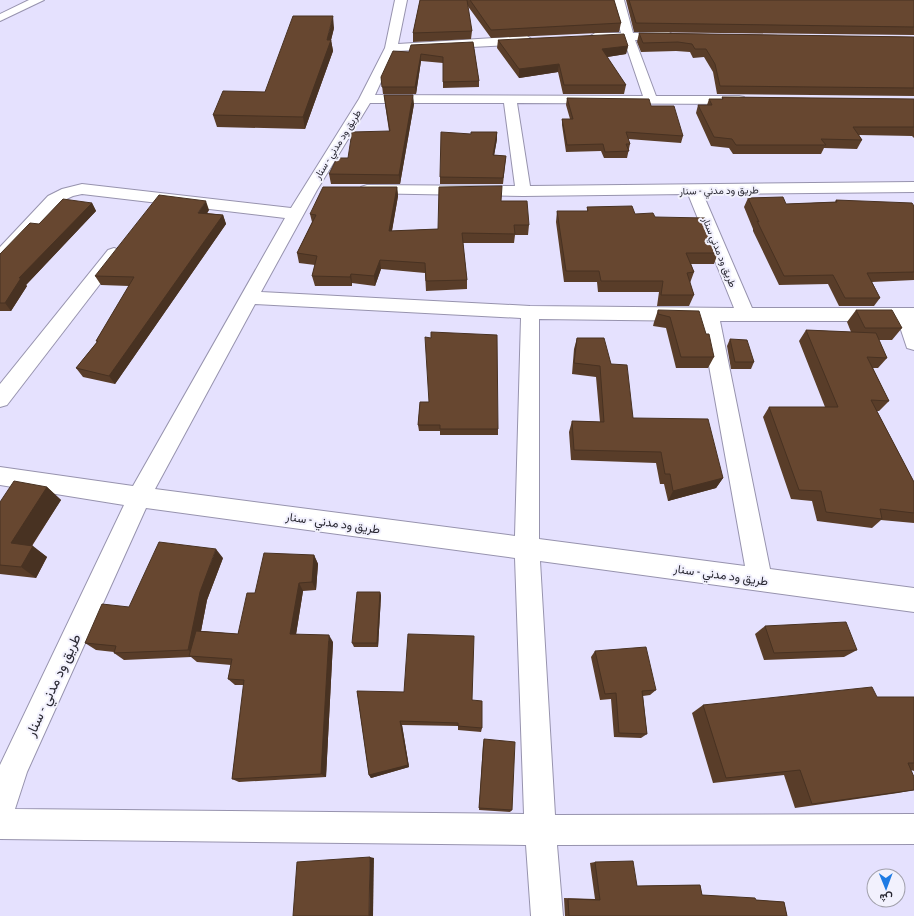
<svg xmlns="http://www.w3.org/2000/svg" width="914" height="916" viewBox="0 0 914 916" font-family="'Roboto Condensed',Vazirmatn,sans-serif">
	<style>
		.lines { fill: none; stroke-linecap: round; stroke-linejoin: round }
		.minor-casing { stroke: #9793ae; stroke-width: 2 }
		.minor { fill: #fff; fill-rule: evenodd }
		.wall { fill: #593d29 }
		.shaded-wall { fill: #483222 }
		.building { fill: #674730; stroke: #483222 }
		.labels { text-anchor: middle; stroke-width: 4; stroke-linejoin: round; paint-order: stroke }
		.far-street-label { font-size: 10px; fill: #272630; stroke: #f2f1fd }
		.street-label { font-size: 12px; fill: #272630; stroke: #f2f1fd }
		.near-street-label { font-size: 14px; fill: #272630; stroke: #f2f1fd }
	</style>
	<rect width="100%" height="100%" fill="#e5e1fe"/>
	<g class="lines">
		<defs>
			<g id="minor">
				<polygon points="29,0 44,0 0,21 0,14"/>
				<path d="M395,0H407L398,44L527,36L533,40L527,44L395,51L375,95L643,96L624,40L595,41L589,37L595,33H621L612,0H624L633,33L669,32L675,36L669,40H635L656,96H739L744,97L746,100L744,103L739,104L517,103L530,186L914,182V192L703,194L752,308H914V350L907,348L898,321H720L770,569L914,588V612L540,561L555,815L914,814V844L557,845L563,916H531L526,845L0,839V765L124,505L0,485V467L133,486L285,218L82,194L73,196L60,202L6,261L0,263V247L48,196L62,189L82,184L291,208L359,99L385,48ZM370,103H504L515,186L367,185L361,187L359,190L361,193L523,196L688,194L734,308L530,306L261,292L317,190ZM255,304L521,318L515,536L155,489ZM539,319L701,321L745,566L539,539ZM146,508L515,558L524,814L15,809L27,772Z"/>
				<polygon points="114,248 120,250 123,254 120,258 7,405 0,407 0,384 108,250"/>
			</g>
		</defs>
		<!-- minor casing -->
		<use href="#minor" class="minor-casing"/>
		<!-- minor -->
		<use href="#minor" class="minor"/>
	</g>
	<!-- wall -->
	<g class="wall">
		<polygon points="420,0 614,0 621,23 619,32 491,38 467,5 472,31 471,39 413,42 413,33"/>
		<polygon points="626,0 914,0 914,35 634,32"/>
		<polygon points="334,28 331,40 333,51 305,129 217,127 213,115 265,92"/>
		<polygon points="639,33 914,37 914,96 717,94 713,72 704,57 693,58 690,52 676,51 641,52 637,42"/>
		<polygon points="498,40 628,46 626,54 607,57 626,85 624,94 563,94 558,72 519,78 497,48"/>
		<polygon points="473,42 479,81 479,87 443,88 443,63 421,61 416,94 383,94 381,77 409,52"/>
		<polygon points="384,95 414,104 400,184 331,184 329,174 348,158 389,131 385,104"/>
		<polygon points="722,97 914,99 914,138 912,136 859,135 862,140 857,149 824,148 821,154 733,154 729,148 711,146 696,113 698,105 707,105 709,99 722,99"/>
		<polygon points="567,98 651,106 683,136 681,143 628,139 630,144 627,158 604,158 601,151 566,152 562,125 562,119 570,119 566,105"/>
		<polygon points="497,132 497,139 494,155 506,156 503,184 440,184 440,177 471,134"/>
		<polygon points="397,187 398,196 392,231 438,229 501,201 529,225 528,235 515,235 514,243 463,243 467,280 467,289 426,291 425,273 381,269 375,286 352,283 352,286 315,286 312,276 315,265 299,263 297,253 312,222 310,214"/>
		<polygon points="748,198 786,204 835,202 836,200 914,206 914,280 872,282 880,298 874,306 839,306 828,284 779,285 753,231 753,229 744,207"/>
		<polygon points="92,203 96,211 26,285 27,286 11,311 0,311 0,254 39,224"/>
		<polygon points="587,207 655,217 718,253 714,264 691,264 694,272 690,283 694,295 689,306 657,306 659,292 598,292 597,282 564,282 556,222 557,211 587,211"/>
		<polygon points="209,210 207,213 223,215 226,224 115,384 83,377 76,368 97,342 96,341 129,286 101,285 95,276"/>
		<polygon points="658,310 706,334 714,357 708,368 676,368 666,328 653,326 654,322"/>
		<polygon points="856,310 902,328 892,340 879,340 887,358 878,368 873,368 889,401 879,411 877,411 914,482 914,523 881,520 872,528 817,521 812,501 791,499 763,417 769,407 825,407 799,341 806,330 851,332 847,322"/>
		<polygon points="577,338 611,364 633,418 723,478 716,488 668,501 664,484 660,484 656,463 571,460 569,432 572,421 600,422 596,377 572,374 574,349"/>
		<polygon points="730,339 754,362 751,369 731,369 727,346"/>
		<polygon points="420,402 498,429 498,435 440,435 440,431 419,431 418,425"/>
		<polygon points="47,487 61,500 32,546 47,557 36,578 0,574 0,502"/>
		<polygon points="314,555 318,564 316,590 303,591 296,634 333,642 326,777 239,782 232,779 244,685 235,685 228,679 231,665 197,662 191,657 124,660 114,653 114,652 96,650 85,643 129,607 223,558 207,600 201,631 238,634 255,593"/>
		<polygon points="380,592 381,596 378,647 354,647 352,643"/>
		<polygon points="765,626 857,650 844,657 764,660 755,634"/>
		<polygon points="595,651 656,690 650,695 643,696 647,734 641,738 614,737 611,699 600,700 591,657"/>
		<polygon points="357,691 472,700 482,728 481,732 458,730 458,726 402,725 409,767 371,778 369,775"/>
		<polygon points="877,697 914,697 914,771 911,770 914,790 898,793 795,808 784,775 713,783 692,713 703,705"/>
		<polygon points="484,739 512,810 510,812 479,810 483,744"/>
		<polygon points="595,862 637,886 700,885 702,895 756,900 784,902 787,916 565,916 564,898 595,899 590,863"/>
	</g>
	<!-- shaded-wall -->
	<g class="shaded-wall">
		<polygon points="333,16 334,28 331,40 333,51 305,129 303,117 327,40"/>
		<polygon points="628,46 626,54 601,58 602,49"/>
		<polygon points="421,54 421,61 416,94 415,87"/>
		<polygon points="559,64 558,72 519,78 519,69"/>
		<polygon points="413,95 414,104 400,184 399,175"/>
		<polygon points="497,132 497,139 493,162 493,155"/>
		<polygon points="397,187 398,196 390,241 389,231"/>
		<polygon points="206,201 209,210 202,222 198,213"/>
		<polygon points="92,203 96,211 26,285 27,286 11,311 5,303 19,278"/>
		<polygon points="223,215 226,224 115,384 109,376"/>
		<polygon points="380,260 381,269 375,286 374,276"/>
		<polygon points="351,274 352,283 352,286 350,277"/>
		<polygon points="723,478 716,488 668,501 673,491"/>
		<polygon points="47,487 61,500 26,554 11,543"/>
		<polygon points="33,546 47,557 36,578 21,567"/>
		<polygon points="216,549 223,558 207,600 196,657 188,650 200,592"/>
		<polygon points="314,555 318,564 316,590 312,582"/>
		<polygon points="299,583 303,591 295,641 290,634"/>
		<polygon points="380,592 381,596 378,647 377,643"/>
		<polygon points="329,635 333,642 326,777 321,774"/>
		<polygon points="400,721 402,725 409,767 371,778 369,775"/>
		<polygon points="370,857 374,858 373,916 369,916"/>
	</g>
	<!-- building -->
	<g class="building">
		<polygon points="420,0 467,0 472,31 413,33"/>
		<polygon points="470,0 614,0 621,23 491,30"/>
		<polygon points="629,0 914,0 914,27 636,23"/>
		<polygon points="293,16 333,16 327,40 331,40 303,117 213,115 223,91 265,92"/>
		<polygon points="639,33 914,37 914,88 720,86 715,64 706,49 695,49 692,44 678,42 643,43"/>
		<polygon points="624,34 628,46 602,49 626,85 564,85 559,64 519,69 498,40"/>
		<polygon points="473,42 479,81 443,82 443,57 421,54 415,87 382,87 381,77 393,51 409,52 411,45"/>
		<polygon points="384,95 413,95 399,175 329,174 337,158 348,158 352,132 390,131"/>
		<polygon points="722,97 914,99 914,127 853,127 862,140 821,139 826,145 736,145 732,139 714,137 698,105 712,105 709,99 723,99"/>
		<polygon points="567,98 649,99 651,106 674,106 683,136 626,132 630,144 626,144 629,151 605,152 603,144 567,145 562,119 573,119"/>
		<polygon points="441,132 471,134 471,132 497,132 493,155 506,156 503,178 440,177"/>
		<polygon points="502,186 501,201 527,201 529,225 514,225 515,234 462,233 467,280 426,281 425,263 380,260 374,276 351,274 350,277 312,276 317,256 297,253 316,215 310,214 323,187 397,187 389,231 438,229 439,187"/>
		<polygon points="159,195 206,201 198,213 223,215 109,376 76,368 98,341 96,341 134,277 95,276"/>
		<polygon points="783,197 786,204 837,202 836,200 912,203 914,206 914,272 867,273 880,298 845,298 833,275 784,276 757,221 759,222 748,198"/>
		<polygon points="63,199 92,203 19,278 21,278 5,303 0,303 0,254 30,223 39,224"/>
		<polygon points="632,206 635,214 653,213 655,217 705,218 718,253 686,253 694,272 687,273 694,295 661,295 663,281 601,281 599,271 566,271 557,211 588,211 587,207"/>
		<polygon points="658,310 699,311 706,334 709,334 714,357 681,357 670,317 658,314"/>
		<polygon points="856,310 892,310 902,328 865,328"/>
		<polygon points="806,330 876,333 887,358 867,357 889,401 871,400 914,482 914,513 880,509 882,519 826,512 821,491 799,490 769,407 838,407"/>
		<polygon points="431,332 497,335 498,429 440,429 440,425 418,425 420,402 429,402 425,337 431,338"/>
		<polygon points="577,338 604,338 611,364 627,365 633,418 708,419 723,478 673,491 670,474 665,474 661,452 574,450 572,421 604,422 600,366 574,363"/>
		<polygon points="730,339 747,340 754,362 735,362"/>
		<polygon points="14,481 47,487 11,543 33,546 21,567 0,565 0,502"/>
		<polygon points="159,542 216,549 200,592 188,650 114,653 116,646 85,643 102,604 129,607"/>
		<polygon points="264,553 314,555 312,582 299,583 290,634 329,635 321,774 232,779 244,680 228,679 232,659 189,656 196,631 238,634 247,593 255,593"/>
		<polygon points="357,592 380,592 377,643 352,643"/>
		<polygon points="846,622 857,650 774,653 765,626"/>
		<polygon points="408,634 474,636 472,700 482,701 482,728 458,726 458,723 400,721 408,765 369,775 357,691 404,692"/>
		<polygon points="646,647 656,690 642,691 647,734 619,733 616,693 605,694 595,651"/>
		<polygon points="872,687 877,697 914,697 914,763 908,763 914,777 914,790 812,804 800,770 726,778 703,705"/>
		<polygon points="484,739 515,742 512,810 479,808"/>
		<polygon points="370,857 369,916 293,916 297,862"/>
		<polygon points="633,861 637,886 700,885 702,895 755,898 756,900 784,902 787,916 569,916 568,899 600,900 595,862"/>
	</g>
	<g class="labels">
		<!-- far-street labels -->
		<g class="far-street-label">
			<text transform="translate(337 144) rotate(-58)" y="4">طريق ود مدني - سنار</text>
			<text transform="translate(719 190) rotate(-1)" y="4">طريق ود مدني - سنار</text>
			<text transform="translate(720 252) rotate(68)" y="4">طريق ود مدني سنار</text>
		</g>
		<!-- street labels -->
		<g class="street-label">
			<text transform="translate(333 523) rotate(8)" y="4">طريق ود مدني - سنار</text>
			<text transform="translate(721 575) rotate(8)" y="4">طريق ود مدني - سنار</text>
		</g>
		<!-- near-street labels -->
		<g class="near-street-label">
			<text transform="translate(53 685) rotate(-65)" y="5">طريق ود مدني - سنار</text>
		</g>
	</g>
	<!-- north arrow -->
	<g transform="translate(886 888) rotate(179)"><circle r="19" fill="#f2f1fd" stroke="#a1a0ab"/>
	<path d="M0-3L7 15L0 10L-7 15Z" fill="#1f7be4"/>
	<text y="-6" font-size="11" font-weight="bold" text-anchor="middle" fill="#272630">ش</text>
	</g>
</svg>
